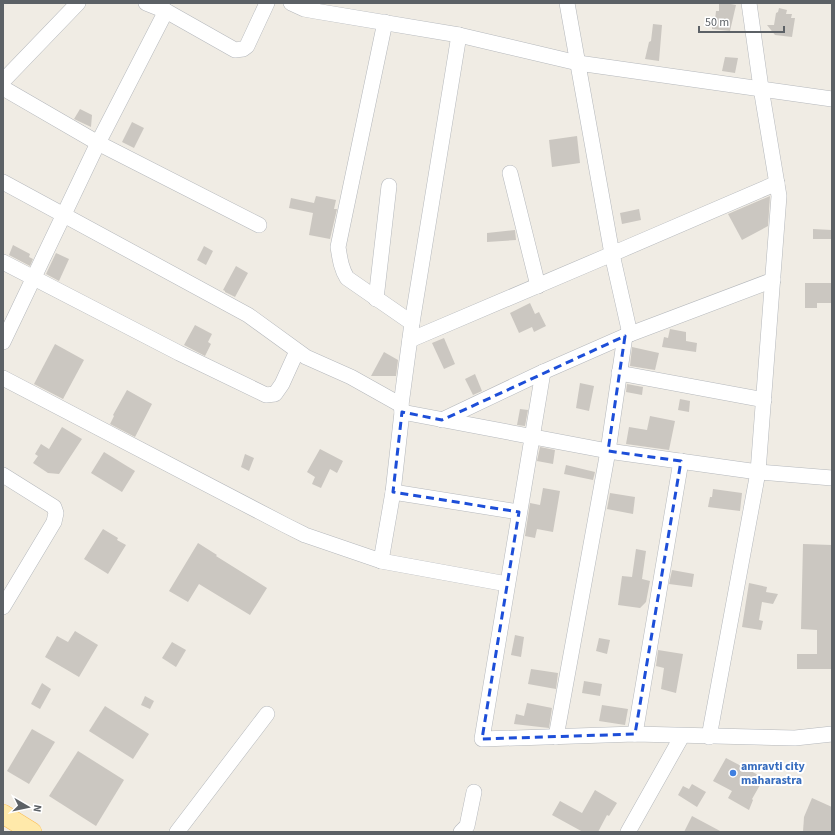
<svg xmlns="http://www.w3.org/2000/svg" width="835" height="835" viewBox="0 0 835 835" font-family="'Source Sans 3',sans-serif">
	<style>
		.building { fill: #cbc7c1 }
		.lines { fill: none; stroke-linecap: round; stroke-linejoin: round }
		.minor-casing { stroke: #b5b8bc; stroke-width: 16 }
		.major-casing { stroke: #fcbc51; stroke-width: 20 }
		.minor { stroke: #fff; stroke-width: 15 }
		.major { stroke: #ffe9aa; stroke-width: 19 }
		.marked { fill: none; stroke: #1d4ed8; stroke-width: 3; stroke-dasharray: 8 5; stroke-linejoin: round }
		.shop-dot { fill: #3f7fe0; stroke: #fff; stroke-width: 1.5 }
		.labels { text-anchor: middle; stroke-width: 4; stroke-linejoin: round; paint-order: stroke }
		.shop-label { font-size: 12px; font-weight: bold; fill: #366cbe; stroke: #fff; text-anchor: start }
	</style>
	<rect width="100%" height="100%" fill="#f0ece4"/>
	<!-- building -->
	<g class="building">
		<polygon points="725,3 736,5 730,31 712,29 712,20 715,21 716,11 719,11 719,4"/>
		<polygon points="779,8 787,10 786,14 792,14 791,18 795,18 792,37 775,35 767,25 774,25 776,13 778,12"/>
		<polygon points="653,24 662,25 659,61 645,59 649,42 651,41"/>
		<polygon points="725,57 738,58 735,73 722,71"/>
		<polygon points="80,109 92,115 91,127 74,119"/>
		<polygon points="132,122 144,128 134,148 122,142"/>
		<polygon points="577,136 580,163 552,167 549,140"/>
		<polygon points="316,196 336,200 334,209 337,209 330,239 309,235 313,213 289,208 291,198 314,203"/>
		<polygon points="770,196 768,226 742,240 728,214"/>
		<polygon points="639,209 641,220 622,224 620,213"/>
		<polygon points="813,229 832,230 832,239 813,239"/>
		<polygon points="515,230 516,240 487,242 487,233"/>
		<polygon points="13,245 30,254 29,257 33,259 30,266 9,255"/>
		<polygon points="204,246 213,251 206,265 197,260"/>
		<polygon points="56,253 69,259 59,281 46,274"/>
		<polygon points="236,266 248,273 235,297 225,292 225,291 223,290"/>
		<polygon points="805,283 832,283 832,303 817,303 817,308 805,308"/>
		<polygon points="530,303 535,314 539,312 546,326 534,332 532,327 519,333 510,313"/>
		<polygon points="195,325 212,334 208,342 211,344 205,356 184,345"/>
		<polygon points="670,329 686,332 686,341 697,343 696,352 662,347 664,337 668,338"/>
		<polygon points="444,338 455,364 444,369 432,343"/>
		<polygon points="55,344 84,360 63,399 34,384"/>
		<polygon points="632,347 659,353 655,370 630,366"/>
		<polygon points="384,352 398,360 396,376 371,376"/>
		<polygon points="475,374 482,391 473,395 465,379"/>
		<polygon points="580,383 594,386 589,411 576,408"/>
		<polygon points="627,384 643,387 642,395 626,392"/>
		<polygon points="127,390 152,404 135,437 110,424 114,416 113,415"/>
		<polygon points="680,399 690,401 689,412 678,410"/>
		<polygon points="520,409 528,410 525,426 517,425"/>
		<polygon points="650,416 675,421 669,450 626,444 629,427 647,430"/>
		<polygon points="62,427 82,439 59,474 48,473 33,463 38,456 35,454 41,444 49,449"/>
		<polygon points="540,447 555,450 553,464 537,461"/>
		<polygon points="320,449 343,461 337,473 330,469 321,488 312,484 315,477 307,472"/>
		<polygon points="104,452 135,471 122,492 91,473"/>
		<polygon points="245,454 254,458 249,471 241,467"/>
		<polygon points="566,465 595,472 593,480 564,474"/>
		<polygon points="543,488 560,491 553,532 537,529 535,538 525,536 530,503 540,505"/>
		<polygon points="713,489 742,493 740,511 708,507 710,497 712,497"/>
		<polygon points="610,493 635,497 633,514 607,509"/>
		<polygon points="103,529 118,538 117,540 126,545 108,574 84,559"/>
		<polygon points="198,543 217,555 216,556 267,588 250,615 199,584 188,602 169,591"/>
		<polygon points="803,544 832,545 832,669 797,669 797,654 817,654 817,630 801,629"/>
		<polygon points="636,549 646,551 642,579 650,581 646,602 640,608 618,605 622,576 632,577"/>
		<polygon points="672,570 694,574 692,587 669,584"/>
		<polygon points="749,583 767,587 766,592 778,594 773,604 762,602 759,620 763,621 761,630 742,627"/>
		<polygon points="75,631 98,645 79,677 45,657 57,636 68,642"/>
		<polygon points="515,635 524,637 521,657 511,655"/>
		<polygon points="599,638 610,640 607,654 596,651"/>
		<polygon points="172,642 186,650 176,667 162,658"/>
		<polygon points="658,650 683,654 676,693 661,689 664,668 656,666"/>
		<polygon points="531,669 558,673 556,689 528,684"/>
		<polygon points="584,681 602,684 600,696 582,693"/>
		<polygon points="42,683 51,689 40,709 31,704"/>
		<polygon points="145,696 154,701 150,709 141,705"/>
		<polygon points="527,703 552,708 549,728 514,724 516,714 524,716"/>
		<polygon points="602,705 628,709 625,725 599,721"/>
		<polygon points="105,706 149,734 133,759 89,731"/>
		<polygon points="32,729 55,742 29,784 7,771"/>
		<polygon points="78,751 124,780 96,826 49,796"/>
		<polygon points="726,758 764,778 752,799 753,800 749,810 728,798 732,791 713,781"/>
		<polygon points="692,784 706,792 697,807 678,795 683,786 689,789"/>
		<polygon points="595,790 617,803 609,816 607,815 598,832 583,832 552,815 560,801 582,813"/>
		<polygon points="812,798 832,807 832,832 803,832 804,817"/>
		<polygon points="692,816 722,832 684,832"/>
	</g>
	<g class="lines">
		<defs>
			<g id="minor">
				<polyline points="146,3 166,11 235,50 243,49 247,46 267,3"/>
				<polyline points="291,3 304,9 315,11 459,35 578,63 832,99"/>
				<polyline points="567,3 612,254 777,183"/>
				<path d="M385,22L338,247C340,259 341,268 347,278L412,323L401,405L402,412L393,492L381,561L507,584"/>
				<polyline points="3,81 78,3"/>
				<polyline points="3,88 98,143 259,225"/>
				<polyline points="510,173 538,286"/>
				<polyline points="3,182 248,315 306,357 351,377 401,405"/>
				<polyline points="3,262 179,353 266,395 275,394 282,384 297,351"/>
				<polyline points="376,299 389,186"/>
				<polyline points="412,323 459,35"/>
				<polyline points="410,340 612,254 630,334"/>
				<polyline points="3,342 98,143 166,11"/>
				<polyline points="543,372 482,739 635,734 795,738 832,734"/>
				<polyline points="619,373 764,400"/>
				<polyline points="3,378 285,525 305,535 381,561"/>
				<polyline points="402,412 608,451 758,472 832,478"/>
				<polyline points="442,420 543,372 625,336 773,280"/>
				<polyline points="3,475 54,507 56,513 54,522 3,607"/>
				<polyline points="393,492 519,512"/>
				<polyline points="635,734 681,461"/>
				<polyline points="556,737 608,451 625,336"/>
				<polyline points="709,737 758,472 779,196 761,88 749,3"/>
				<polyline points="177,832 267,714"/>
				<polyline points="461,832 467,826 474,792"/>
				<polyline points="628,832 682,736"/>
			</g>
			<polyline id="major" points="3,814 32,832"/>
		</defs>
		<!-- minor casing -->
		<use href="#minor" class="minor-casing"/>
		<!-- major casing -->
		<use href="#major" class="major-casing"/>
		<!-- minor -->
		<use href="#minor" class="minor"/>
		<!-- major -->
		<use href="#major" class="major"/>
	</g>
	<!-- marked area -->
	<path class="marked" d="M625,336L608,451L681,461L635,734L482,739L519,512L393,492L402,412L442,420Z"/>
	<!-- markers -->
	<circle class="shop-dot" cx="733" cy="773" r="4"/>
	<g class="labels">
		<!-- shop labels -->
		<g class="shop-label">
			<text x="741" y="770">amravti city<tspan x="741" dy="14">maharastra</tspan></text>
		</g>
	</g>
	<!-- border -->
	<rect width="835" height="835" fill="none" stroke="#5c6166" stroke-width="8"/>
	<!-- north arrow -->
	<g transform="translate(28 807) rotate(99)" stroke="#ffffff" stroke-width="3" paint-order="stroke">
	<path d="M0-3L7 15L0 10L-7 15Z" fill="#5c6166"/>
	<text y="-6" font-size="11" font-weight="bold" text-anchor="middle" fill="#5c6166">N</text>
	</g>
	<!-- scale -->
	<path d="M699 26v6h85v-6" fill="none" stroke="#5c6166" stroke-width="2"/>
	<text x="705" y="26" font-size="12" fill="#5c6166" stroke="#ffffff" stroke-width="3" paint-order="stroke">50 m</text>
</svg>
